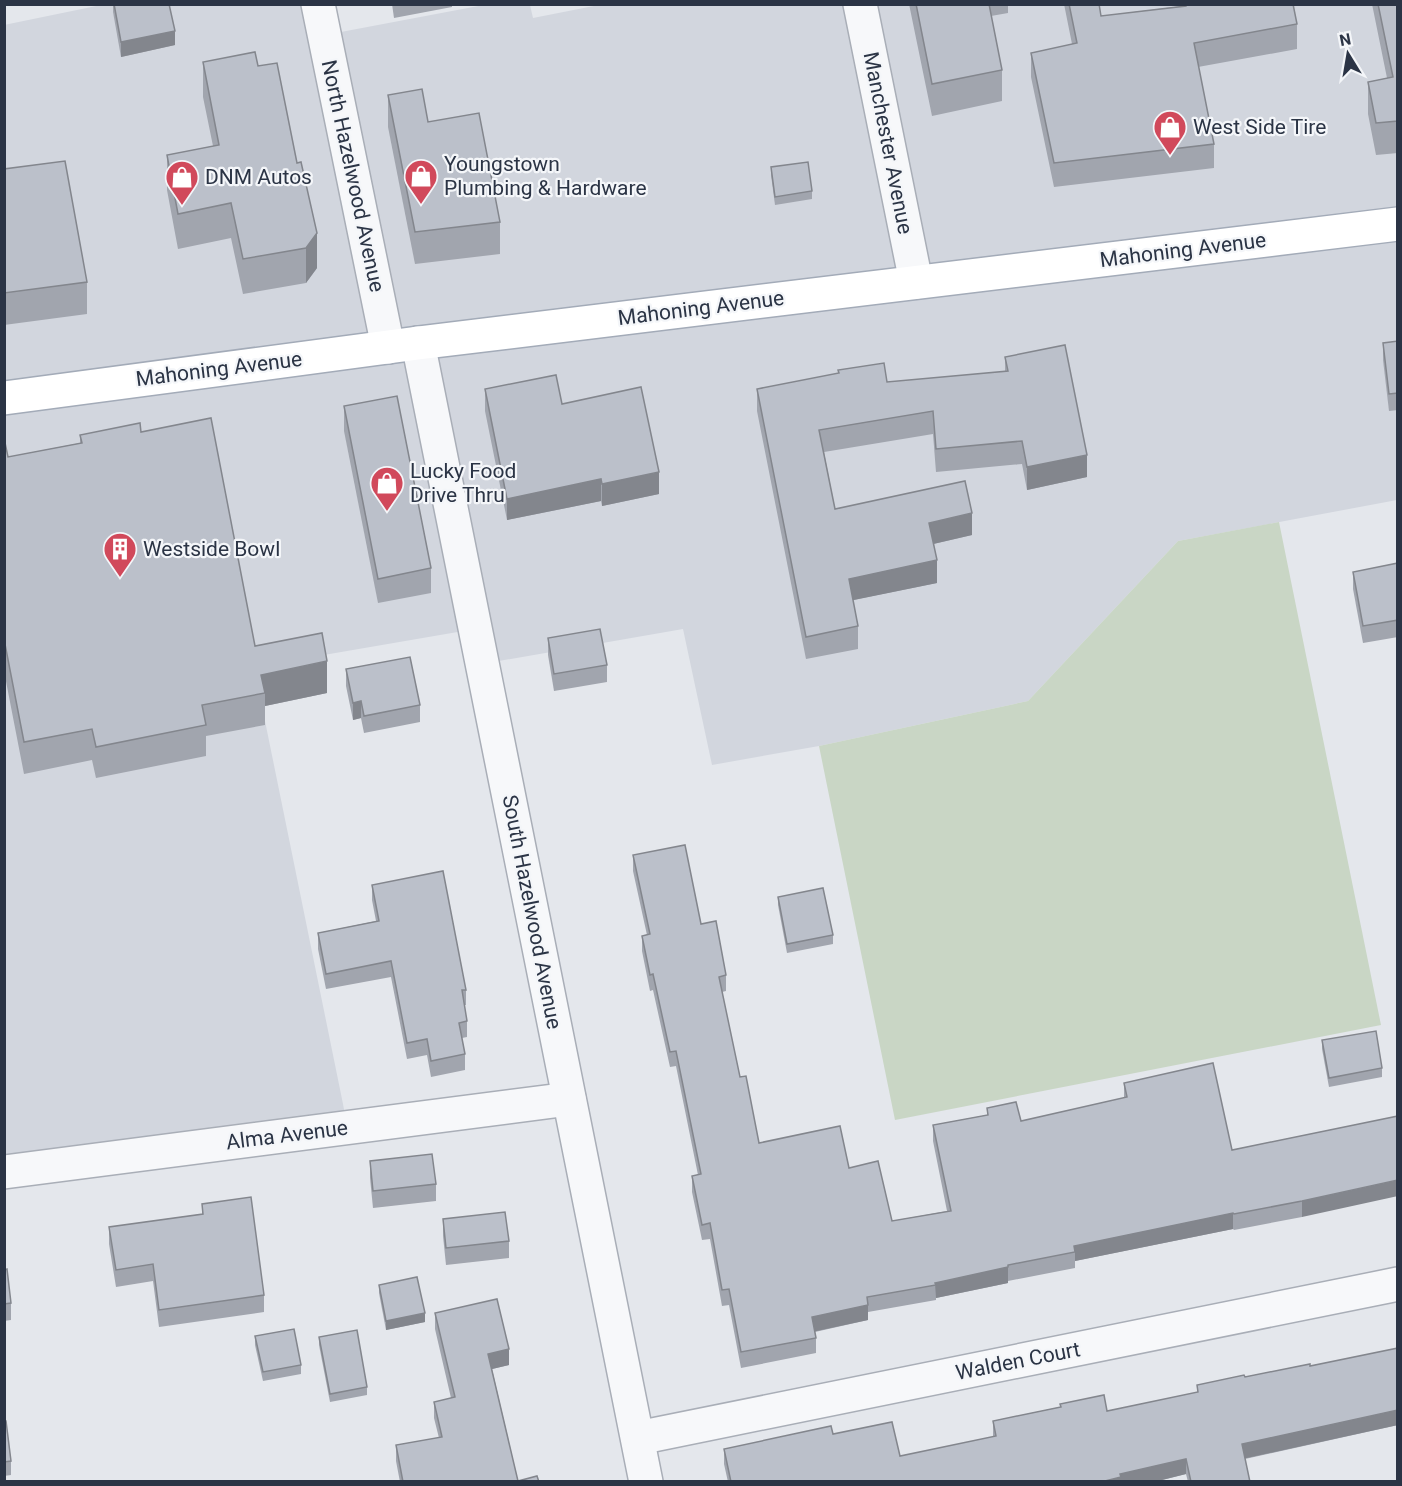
<svg xmlns="http://www.w3.org/2000/svg" width="1402" height="1486" viewBox="0 0 1402 1486" font-family="Roboto,sans-serif">
	<style>
		.built { fill: #d2d6de }
		.green { fill: #c9d6c5 }
		.lines { fill: none; stroke-linecap: round; stroke-linejoin: round }
		.minor-casing { stroke: #a9aeb7; stroke-width: 36 }
		.primary-casing { stroke: #a3abb8; stroke-width: 36 }
		.minor { stroke: #f7f8fa; stroke-width: 33 }
		.primary { stroke: #fff; stroke-width: 33 }
		.wall { fill: #a1a5ae }
		.shaded-wall { fill: #83868d }
		.building { fill: #bbc0ca; stroke: #83868d; stroke-width: 1.5 }
		.labels { text-anchor: middle; stroke-width: 4.5; stroke-linejoin: round; paint-order: stroke }
		.poi-label { font-size: 21px; fill: #2b3445; stroke: #f4f6f9; text-anchor: start }
		.street-label { font-size: 21px; fill: #2b3445; stroke: #f4f6f9 }
	</style>
	<rect width="100%" height="100%" fill="#e4e7ec"/>
	<!-- built -->
	<polygon class="built" points="106,4 318,5 325,35 489,4 530,5 533,18 604,4 1397,5 1397,500 1178,541 1028,701 819,746 712,765 683,629 482,664 475,629 254,667 343,1104 347,1127 5,1172 4,25"/>
	<!-- green -->
	<polygon class="green" points="1279,522 1381,1025 895,1120 819,746 1028,701 1178,541"/>
	<g class="lines">
		<defs>
			<g id="minor">
				<polyline points="318,4 388,347"/>
				<polyline points="860,4 916,282"/>
				<polyline points="418,343 646,1482"/>
				<polyline points="4,1172 569,1099"/>
				<polyline points="638,1438 1398,1284"/>
			</g>
			<polyline id="primary" points="4,398 418,343 1398,224"/>
		</defs>
		<!-- minor casing -->
		<use href="#minor" class="minor-casing"/>
		<!-- primary casing -->
		<use href="#primary" class="primary-casing"/>
		<!-- minor -->
		<use href="#minor" class="minor"/>
		<!-- primary -->
		<use href="#primary" class="primary"/>
	</g>
	<!-- wall -->
	<g class="wall">
		<polygon points="113,4 169,4 175,45 121,57 113,12"/>
		<polygon points="392,4 452,4 452,7 394,18"/>
		<polygon points="909,4 1008,4 1008,13 991,16 1002,70 1002,101 932,116"/>
		<polygon points="1064,4 1099,4 1101,16 1182,6 1181,4 1293,4 1297,24 1297,49 1198,67 1214,144 1214,168 1054,187 1031,77 1031,53 1072,44"/>
		<polygon points="1372,4 1398,4 1398,153 1376,155 1368,114 1368,82 1387,78"/>
		<polygon points="203,62 258,66 317,268 306,283 243,294 231,238 178,249 167,190 167,155 213,146 203,97"/>
		<polygon points="388,95 428,122 500,222 500,254 415,264 388,127"/>
		<polygon points="771,167 812,191 812,199 775,205 771,175"/>
		<polygon points="4,169 87,282 87,314 4,325"/>
		<polygon points="1398,341 1398,410 1389,411 1383,360 1383,343"/>
		<polygon points="1005,357 1087,477 1027,490 1022,464 936,472 933,434 824,452 835,509 972,535 933,544 937,583 853,600 858,626 858,649 806,659 757,411 757,389 887,382 1005,372"/>
		<polygon points="485,389 562,404 659,494 602,506 601,501 507,520 485,411"/>
		<polygon points="344,406 431,568 431,593 378,603 344,431"/>
		<polygon points="141,432 255,646 327,693 265,706 265,725 206,736 206,756 96,778 92,760 24,774 4,671 4,438 8,457 80,443 80,435"/>
		<polygon points="1398,563 1398,637 1363,643 1353,589 1353,572"/>
		<polygon points="548,638 607,665 607,682 554,691 548,655"/>
		<polygon points="346,669 420,705 420,722 364,733 361,718 353,720 346,686"/>
		<polygon points="633,855 701,924 726,975 726,991 722,992 740,1077 759,1143 849,1168 892,1221 947,1211 933,1141 933,1125 987,1115 987,1108 1021,1121 1124,1098 1124,1083 1232,1150 1398,1116 1302,1217 1234,1230 1233,1229 1075,1261 1075,1268 1008,1281 1008,1283 936,1298 936,1300 868,1312 868,1320 815,1332 816,1338 816,1353 741,1368 729,1305 722,1306 710,1239 702,1240 692,1192 692,1176 698,1175 676,1066 670,1067 653,990 650,991 642,951 642,936 647,935 633,871"/>
		<polygon points="372,885 466,990 466,1005 464,1005 467,1021 467,1037 462,1038 465,1054 465,1070 431,1077 427,1055 407,1059 391,977 326,989 318,949 318,933 376,921 372,900"/>
		<polygon points="778,897 833,935 833,944 787,953 778,905"/>
		<polygon points="1322,1040 1382,1068 1382,1077 1329,1087 1322,1049"/>
		<polygon points="370,1161 436,1184 436,1201 373,1208 370,1178"/>
		<polygon points="202,1204 264,1295 264,1312 159,1327 153,1281 116,1287 109,1244 109,1227 202,1214"/>
		<polygon points="443,1219 509,1241 509,1258 446,1265 443,1236"/>
		<polygon points="4,1270 11,1303 11,1320 4,1321"/>
		<polygon points="379,1285 425,1322 386,1330 379,1293"/>
		<polygon points="435,1313 509,1365 492,1369 518,1481 539,1482 400,1482 396,1461 396,1445 439,1438 434,1418 434,1402 451,1398 435,1329"/>
		<polygon points="255,1336 301,1365 301,1374 263,1381 255,1345"/>
		<polygon points="319,1337 367,1387 367,1395 330,1402 319,1345"/>
		<polygon points="1398,1348 1398,1425 1245,1459 1250,1482 1188,1482 1186,1474 1154,1482 728,1482 724,1464 724,1449 833,1434 900,1456 993,1437 993,1421 1060,1407 1060,1404 1107,1411 1197,1393 1197,1385 1310,1366"/>
		<polygon points="4,1421 11,1461 11,1475 4,1476"/>
	</g>
	<!-- shaded-wall -->
	<g class="shaded-wall">
		<polygon points="175,31 175,45 121,57 121,42"/>
		<polygon points="317,233 317,268 306,283 306,248"/>
		<polygon points="1087,455 1087,477 1027,490 1027,467"/>
		<polygon points="659,472 659,494 602,506 602,484"/>
		<polygon points="601,479 601,501 507,520 507,499"/>
		<polygon points="972,513 972,535 929,545 929,523"/>
		<polygon points="937,560 937,583 849,601 849,579"/>
		<polygon points="327,661 327,693 265,706 265,693 261,675"/>
		<polygon points="361,701 361,718 353,720 353,703"/>
		<polygon points="1398,1180 1398,1196 1302,1217 1302,1201"/>
		<polygon points="1233,1213 1233,1229 1075,1261 1075,1252 1074,1246"/>
		<polygon points="1008,1267 1008,1283 936,1298 935,1283"/>
		<polygon points="868,1305 868,1320 812,1332 812,1317"/>
		<polygon points="425,1313 425,1322 386,1330 386,1321"/>
		<polygon points="509,1349 509,1365 488,1370 488,1354"/>
		<polygon points="1398,1410 1398,1425 1242,1459 1242,1444"/>
		<polygon points="1186,1459 1186,1474 1154,1482 1101,1482 1120,1474"/>
	</g>
	<!-- building -->
	<g class="building">
		<polygon points="114,4 169,4 175,31 121,42"/>
		<polygon points="916,4 989,4 1002,70 932,84"/>
		<polygon points="1069,4 1099,4 1101,16 1186,6 1186,4 1293,4 1297,24 1194,43 1214,144 1054,163 1031,53 1077,43"/>
		<polygon points="1378,4 1398,4 1398,121 1376,123 1368,82 1393,77"/>
		<polygon points="255,52 258,66 277,63 297,163 301,162 317,233 306,248 243,259 231,203 178,214 167,155 219,145 203,62"/>
		<polygon points="422,89 428,122 479,113 500,222 415,232 388,95"/>
		<polygon points="65,161 87,282 4,293 4,169"/>
		<polygon points="808,162 812,191 775,197 771,167"/>
		<polygon points="1398,341 1398,393 1389,394 1383,343"/>
		<polygon points="1065,345 1087,455 1027,467 1022,441 936,449 933,411 819,430 835,509 965,481 972,513 929,523 937,560 849,579 858,626 806,637 757,389 839,373 838,370 884,363 887,382 1008,371 1005,357"/>
		<polygon points="556,375 562,404 641,387 659,472 602,484 601,479 507,499 485,389"/>
		<polygon points="397,396 431,568 378,579 344,406"/>
		<polygon points="211,418 255,646 322,633 327,661 261,675 265,693 202,705 206,725 96,747 92,729 24,742 4,639 4,438 8,457 82,443 80,435 140,423 141,432"/>
		<polygon points="1398,563 1398,620 1363,626 1353,572"/>
		<polygon points="600,629 607,665 554,674 548,638"/>
		<polygon points="410,657 420,705 364,716 361,701 353,703 346,669"/>
		<polygon points="685,845 701,924 716,921 726,975 719,977 740,1077 746,1076 759,1143 840,1126 849,1168 878,1161 892,1221 951,1211 933,1125 988,1115 987,1108 1016,1102 1021,1121 1127,1097 1124,1083 1213,1063 1232,1150 1398,1116 1398,1180 1302,1201 1234,1214 1233,1213 1074,1246 1075,1252 1008,1265 1008,1267 935,1283 936,1285 867,1297 868,1305 812,1317 816,1338 741,1352 729,1289 722,1290 710,1223 702,1225 692,1176 701,1174 676,1051 670,1052 653,974 650,975 642,936 650,934 633,855"/>
		<polygon points="443,871 466,990 462,990 467,1021 459,1023 465,1054 431,1061 427,1039 407,1043 391,961 326,974 318,933 379,921 372,885"/>
		<polygon points="823,888 833,935 787,944 778,897"/>
		<polygon points="1376,1031 1382,1068 1329,1078 1322,1040"/>
		<polygon points="432,1154 436,1184 373,1191 370,1161"/>
		<polygon points="251,1197 264,1295 159,1310 153,1264 116,1270 109,1227 203,1214 202,1204"/>
		<polygon points="505,1212 509,1241 446,1248 443,1219"/>
		<polygon points="7,1269 11,1303 4,1304 4,1270"/>
		<polygon points="417,1277 425,1313 386,1321 379,1285"/>
		<polygon points="497,1299 509,1349 488,1354 518,1481 537,1476 539,1482 403,1482 396,1445 442,1437 434,1402 455,1397 435,1313"/>
		<polygon points="294,1329 301,1365 263,1372 255,1336"/>
		<polygon points="357,1330 367,1387 330,1394 319,1337"/>
		<polygon points="1398,1348 1398,1410 1242,1444 1250,1482 1191,1482 1186,1459 1120,1474 1121,1477 1101,1482 731,1482 724,1449 831,1426 833,1434 892,1422 900,1456 996,1436 993,1421 1061,1407 1060,1404 1104,1395 1107,1411 1198,1392 1197,1385 1244,1375 1245,1377 1310,1364 1310,1366"/>
		<polygon points="4,1421 6,1421 11,1461 4,1462"/>
	</g>
	<!-- icons -->
	<defs>
		<symbol id="shop-pin" viewBox="-11 -11 22 30"><path d="M0 17L-7.5 6A9.5 9.5 0 1 1 7.5 6Z" fill="#d1495b" stroke="#f4f6f9"/><path d="M-5-2.5h2.3a2.7 3.5 0 0 1 5.4 0H5L5.5 6h-11ZM-1.5-2.5h3a1.5 2.3 0 0 0-3 0Z" fill="#fff"/></symbol>
		<symbol id="building-pin" viewBox="-11 -11 22 30"><path d="M0 17L-7.5 6A9.5 9.5 0 1 1 7.5 6Z" fill="#d1495b" stroke="#f4f6f9"/><path d="M-4-6H4V6H1V3H-1V6H-4ZM-2.5-4.3h1.7v1.8h-1.7ZM.8-4.3h1.7v1.8H.8ZM-2.5-1h1.7V.8h-1.7ZM.8-1h1.7V.8H.8Z" fill="#fff"/></symbol>
	</defs>
	<g fill-rule="evenodd">
		<use href="#shop-pin" x="1151" y="108" width="38" height="52"/>
		<use href="#shop-pin" x="402" y="157" width="38" height="52"/>
		<use href="#shop-pin" x="163" y="158" width="38" height="52"/>
		<use href="#shop-pin" x="368" y="464" width="38" height="52"/>
		<use href="#building-pin" x="101" y="530" width="38" height="52"/>
	</g>
	<g class="labels">
		<!-- poi labels -->
		<g class="poi-label">
			<text x="1193" y="134">West Side Tire</text>
			<text x="444" y="171">Youngstown<tspan x="444" dy="24">Plumbing &amp; Hardware</tspan></text>
			<text x="205" y="184">DNM Autos</text>
			<text x="410" y="478">Lucky Food<tspan x="410" dy="24">Drive Thru</tspan></text>
			<text x="143" y="556">Westside Bowl</text>
		</g>
		<!-- street labels -->
		<g class="street-label">
			<text transform="translate(888 143) rotate(79)" y="7">Manchester Avenue</text>
			<text transform="translate(353 176) rotate(78)" y="7">North Hazelwood Avenue</text>
			<text transform="translate(1183 250) rotate(-7)" y="7">Mahoning Avenue</text>
			<text transform="translate(701 308) rotate(-7)" y="7">Mahoning Avenue</text>
			<text transform="translate(219 369) rotate(-7)" y="7">Mahoning Avenue</text>
			<text transform="translate(532 912) rotate(79)" y="7">South Hazelwood Avenue</text>
			<text transform="translate(287 1135) rotate(-7)" y="7">Alma Avenue</text>
			<text transform="translate(1018 1361) rotate(-11)" y="7">Walden Court</text>
		</g>
	</g>
	<!-- border -->
	<rect width="1402" height="1486" fill="none" stroke="#2b3445" stroke-width="12"/>
	<!-- north arrow -->
	<g transform="translate(1348 54) rotate(349)" stroke="#f4f6f9" stroke-width="4.5" paint-order="stroke">
	<path d="M0-4.5L10 22L0 15L-10 22Z" fill="#2b3445"/>
	<text y="-9" font-size="16" font-weight="bold" text-anchor="middle" fill="#2b3445">N</text>
	</g>
</svg>
